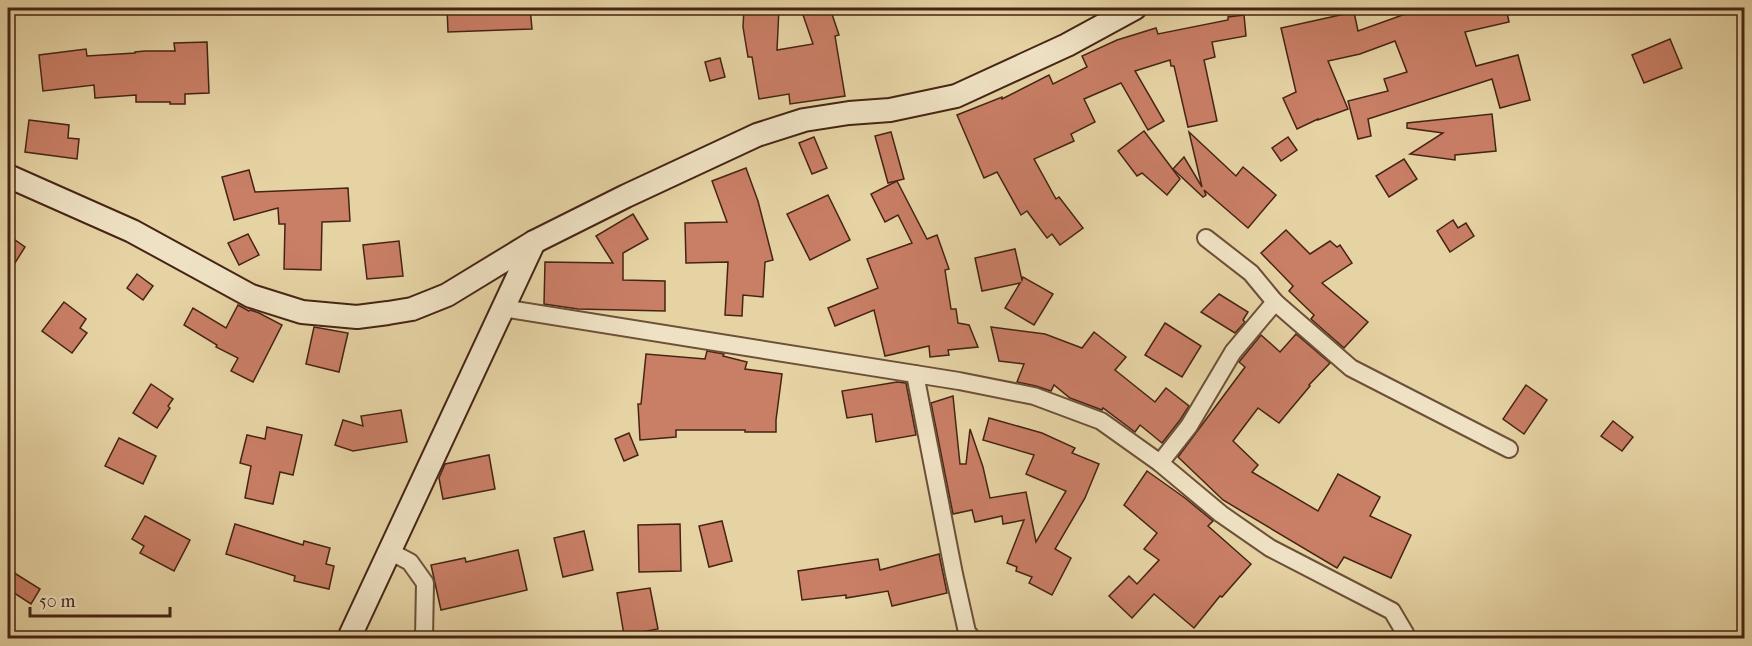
<svg xmlns="http://www.w3.org/2000/svg" width="1752" height="646" viewBox="0 0 1752 646" font-family="'IM FELL French Canon',serif">
	<style>
		.building { fill: #c97e66; stroke: #452414; stroke-width: 1.5 }
		.lines { fill: none; stroke-linecap: round; stroke-linejoin: round }
		.minor-casing { stroke: #6d5038; stroke-width: 20 }
		.secondary-casing { stroke: #452414; stroke-width: 26 }
		.minor { stroke: #efe2c4; stroke-width: 16 }
		.secondary { stroke: #efe2c4; stroke-width: 22 }
	</style>
	<rect width="100%" height="100%" fill="#e6d3a4"/>
	<filter id="stains"><feTurbulence type="fractalNoise" baseFrequency=".00333" numOctaves="4"/><feColorMatrix values="0 0 0 0 .2 0 0 0 0 .09 0 0 0 0 .02 0 0 0 .5 -.17"/></filter>
	<radialGradient id="worn" r=".72"><stop offset=".6" stop-color="#630" stop-opacity="0"/><stop offset="1" stop-color="#630" stop-opacity=".3"/></radialGradient>
	<!-- building -->
	<g class="building">
		<polygon points="447,8 530,8 532,29 448,32"/>
		<polygon points="744,8 779,8 777,50 813,44 802,12 815,8 830,8 839,35 835,36 845,96 790,104 789,94 759,99 752,57 748,57 743,27"/>
		<polygon points="1422,8 1506,8 1509,22 1465,32 1476,66 1518,55 1530,100 1500,108 1492,79 1368,119 1371,136 1358,139 1348,101 1388,91 1384,79 1407,72 1395,41 1360,54 1328,61 1348,109 1318,120 1318,119 1297,129 1283,98 1296,92 1281,28 1354,12 1358,31"/>
		<polygon points="1244,15 1246,36 1212,42 1215,57 1204,60 1217,121 1188,127 1174,66 1171,66 1170,60 1135,71 1164,121 1148,130 1121,83 1084,99 1095,122 1071,134 1074,141 1034,159 1056,199 1059,197 1083,228 1060,245 1052,234 1047,238 1027,211 1021,215 997,172 984,178 957,115 1002,97 1002,99 1049,75 1053,84 1087,67 1082,56 1117,40 1156,28 1158,34 1228,20 1228,17"/>
		<polygon points="1670,39 1682,68 1644,83 1632,55"/>
		<polygon points="207,42 209,93 185,94 185,104 170,104 170,102 136,102 136,95 95,98 94,85 43,91 39,55 86,49 87,56 135,53 135,52 145,51 175,51 174,43"/>
		<polygon points="720,58 725,77 710,81 705,62"/>
		<polygon points="1492,114 1496,151 1455,155 1455,160 1410,154 1443,133 1407,128 1407,123"/>
		<polygon points="29,120 69,125 68,138 79,139 77,159 25,152"/>
		<polygon points="1144,131 1180,179 1167,195 1142,173 1137,176 1118,151"/>
		<polygon points="891,132 904,179 888,183 875,136"/>
		<polygon points="1189,132 1236,176 1243,167 1276,195 1248,228 1204,190 1206,195 1203,197 1173,169 1184,157 1202,187"/>
		<polygon points="814,137 827,168 812,174 799,143"/>
		<polygon points="1288,137 1297,150 1281,161 1272,148"/>
		<polygon points="1404,159 1417,179 1389,197 1376,176"/>
		<polygon points="746,168 758,201 773,260 765,262 763,297 743,295 742,316 725,315 728,262 686,263 685,223 727,222 712,181"/>
		<polygon points="249,170 255,192 348,188 350,221 322,222 321,270 284,269 285,224 279,224 278,208 234,220 222,177"/>
		<polygon points="897,181 927,239 937,235 949,269 945,270 951,309 956,309 958,323 969,325 978,347 948,350 949,355 930,357 929,346 885,356 874,310 835,326 828,308 878,288 867,259 912,243 898,215 885,222 871,194"/>
		<polygon points="828,195 850,240 810,260 787,214"/>
		<polygon points="633,214 648,239 623,253 623,280 665,281 665,311 578,309 544,304 545,262 613,263 596,236"/>
		<polygon points="1453,220 1458,228 1466,223 1474,236 1450,252 1437,231"/>
		<polygon points="1286,230 1310,254 1330,241 1337,247 1340,245 1352,263 1322,283 1368,322 1344,348 1311,319 1314,315 1289,291 1293,286 1261,253"/>
		<polygon points="248,234 259,255 239,265 228,243"/>
		<polygon points="8,235 25,247 8,274"/>
		<polygon points="399,241 403,276 367,279 363,245"/>
		<polygon points="1015,249 1022,280 1023,277 1053,294 1034,325 1005,308 1020,283 982,291 975,258"/>
		<polygon points="137,274 153,286 143,300 127,288"/>
		<polygon points="1219,294 1248,312 1243,320 1245,322 1235,333 1201,312"/>
		<polygon points="64,302 86,319 80,328 87,333 72,353 42,331"/>
		<polygon points="238,305 249,311 250,310 259,313 282,325 253,382 231,371 238,358 216,347 217,345 184,325 193,308 226,328"/>
		<polygon points="1165,323 1201,346 1182,377 1145,355"/>
		<polygon points="314,327 348,333 339,372 306,364"/>
		<polygon points="991,327 1045,334 1082,348 1094,332 1126,357 1115,370 1155,402 1166,388 1189,406 1180,420 1162,443 1140,425 1135,432 1103,408 1102,410 1070,398 1054,385 1051,391 1036,386 1017,382 1024,364 999,361"/>
		<polygon points="1296,334 1330,363 1309,385 1310,386 1279,423 1258,408 1233,441 1258,465 1252,472 1318,511 1338,474 1380,497 1370,516 1411,535 1391,578 1344,557 1337,568 1223,500 1178,457 1245,367 1239,362 1261,335 1280,352"/>
		<polygon points="707,351 724,354 723,356 747,362 745,369 782,374 776,420 776,432 745,432 745,430 676,430 676,437 640,440 638,404 641,404 646,354 705,359"/>
		<polygon points="897,382 906,383 916,435 876,442 872,414 847,418 842,391"/>
		<polygon points="151,384 173,399 168,406 170,408 157,428 133,413"/>
		<polygon points="1526,385 1547,400 1524,434 1503,419"/>
		<polygon points="953,396 960,464 966,464 970,429 983,467 990,498 1026,492 1036,542 1066,491 1026,474 1034,455 983,440 989,418 1042,433 1075,448 1072,453 1099,464 1085,498 1055,549 1071,558 1052,595 1029,583 1032,577 1016,571 1017,567 1007,563 1024,520 1003,524 1002,516 975,522 972,510 953,514 931,403"/>
		<polygon points="401,410 407,442 353,451 335,445 343,420 363,426 361,416"/>
		<polygon points="1613,421 1633,437 1622,451 1601,436"/>
		<polygon points="267,427 302,435 293,475 280,472 273,504 245,498 251,466 240,463 247,435 265,439"/>
		<polygon points="629,433 638,455 624,461 615,439"/>
		<polygon points="119,438 156,456 143,484 105,466"/>
		<polygon points="489,455 495,489 443,499 439,478 445,464"/>
		<polygon points="1147,471 1185,498 1213,521 1208,526 1251,564 1222,597 1220,596 1194,628 1154,594 1132,618 1109,596 1129,576 1137,584 1159,560 1144,549 1157,533 1124,505"/>
		<polygon points="145,516 190,540 174,571 140,553 144,546 132,539"/>
		<polygon points="722,521 732,561 709,567 699,526"/>
		<polygon points="235,524 303,545 304,541 330,548 326,564 334,566 329,589 294,581 295,576 226,554"/>
		<polygon points="680,524 681,571 639,572 638,525"/>
		<polygon points="584,531 593,570 563,577 554,538"/>
		<polygon points="518,550 527,590 441,610 431,565 465,558 466,562"/>
		<polygon points="939,554 947,593 892,606 888,591 846,598 846,595 802,600 798,571 878,559 880,570"/>
		<polygon points="8,569 40,589 31,604 8,589"/>
		<polygon points="650,588 658,629 624,635 617,593"/>
	</g>
	<g class="lines">
		<defs>
			<g id="minor">
				<polyline points="1206,238 1251,273 1275,302 1351,368 1509,449"/>
				<polyline points="502,308 959,381 1034,396 1101,421 1160,463 1221,514 1270,548 1392,611 1405,633 1406,638"/>
				<polyline points="915,374 954,574 967,632 972,638"/>
				<polyline points="1160,463 1189,426 1233,352 1275,302"/>
				<polyline points="389,551 410,562 425,583 424,638"/>
			</g>
			<g id="secondary">
				<polyline points="8,176 132,231 251,296 302,312 357,317 388,313 412,309 447,295 534,242 626,196 757,135 804,120 849,113 890,110 956,96 1067,45 1135,8"/>
				<polyline points="349,638 534,242"/>
			</g>
		</defs>
		<!-- minor casing -->
		<use href="#minor" class="minor-casing"/>
		<!-- secondary casing -->
		<use href="#secondary" class="secondary-casing"/>
		<!-- minor -->
		<use href="#minor" class="minor"/>
		<!-- secondary -->
		<use href="#secondary" class="secondary"/>
	</g>
	<!-- margin -->
	<rect width="1752" height="646" fill="none" stroke="#e6d3a4" stroke-width="30"/>
	<rect x="9" y="9" width="1734" height="628" fill="none" stroke="#452414" stroke-width="3"/>
	<rect x="15" y="15" width="1722" height="616" fill="none" stroke="#452414" stroke-width="1.5"/>
	<!-- scale -->
	<path d="M30 607v9h140v-9" fill="none" stroke="#452414" stroke-width="3"/>
	<text x="39" y="607" font-size="18" fill="#452414" stroke="#efe2c4" stroke-width="4.5" paint-order="stroke">50 m</text>
	<rect width="100%" height="100%" filter="url(#stains)"/>
	<rect width="100%" height="100%" fill="url(#worn)"/>
</svg>
